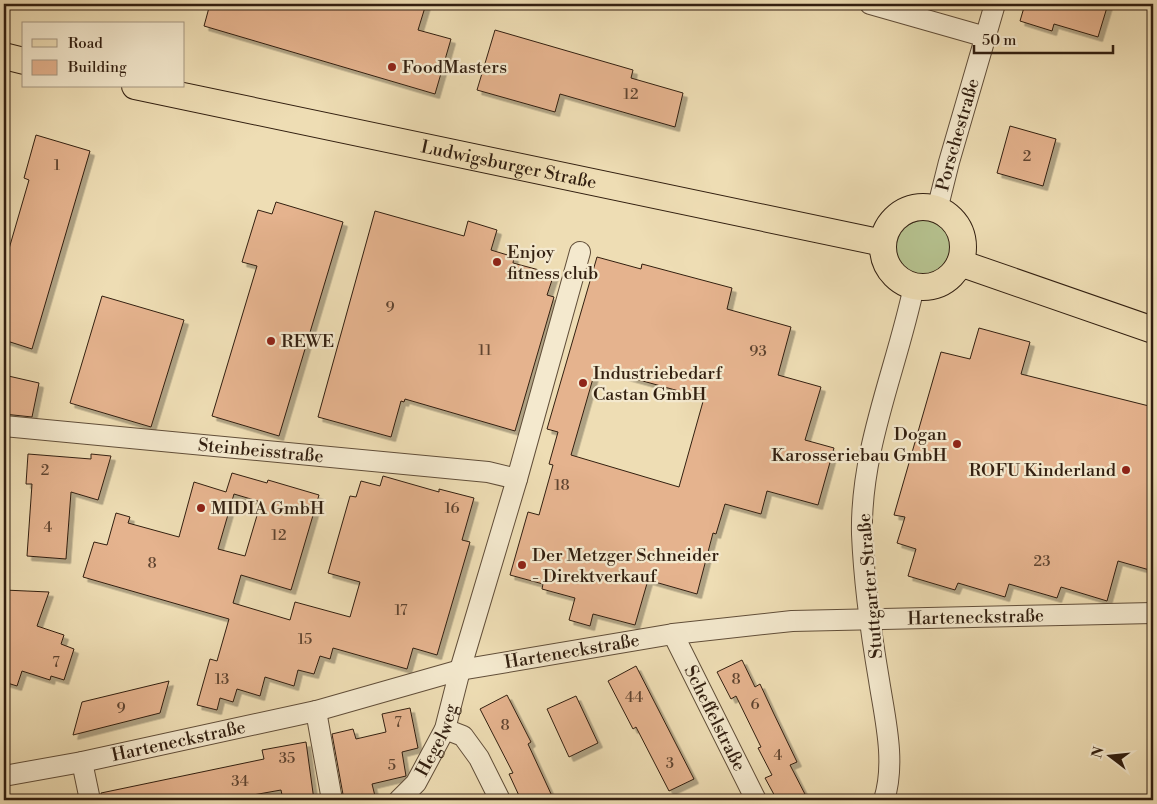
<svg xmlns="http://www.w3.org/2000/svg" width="1157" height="804" viewBox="0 0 1157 804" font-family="'Libre Bodoni',serif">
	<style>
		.grass { fill: #b6c28f; stroke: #747050 }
		.building { fill: #e5b38e; stroke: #321f10; fill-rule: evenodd; filter: url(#shadow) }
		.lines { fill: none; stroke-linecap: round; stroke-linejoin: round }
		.minor-casing { stroke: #614e39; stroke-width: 22 }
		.major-casing { stroke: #321f10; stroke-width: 28 }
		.minor { stroke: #f4e9ce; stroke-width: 20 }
		.major { stroke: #eeddb4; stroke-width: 26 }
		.poi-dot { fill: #8f2418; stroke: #f4e9ce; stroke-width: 2 }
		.labels { text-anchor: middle; stroke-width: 4.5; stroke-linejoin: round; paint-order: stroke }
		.number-label { font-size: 15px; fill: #5f4430 }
		.poi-label { font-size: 18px; fill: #321f10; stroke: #f4e9ce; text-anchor: start }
		.street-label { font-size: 18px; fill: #321f10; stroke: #f4e9ce }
	</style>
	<defs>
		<filter id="shadow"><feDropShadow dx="4.5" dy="4.5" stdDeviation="0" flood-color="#0004"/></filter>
	</defs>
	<rect width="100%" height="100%" fill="#eeddb4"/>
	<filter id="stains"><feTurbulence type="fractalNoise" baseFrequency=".004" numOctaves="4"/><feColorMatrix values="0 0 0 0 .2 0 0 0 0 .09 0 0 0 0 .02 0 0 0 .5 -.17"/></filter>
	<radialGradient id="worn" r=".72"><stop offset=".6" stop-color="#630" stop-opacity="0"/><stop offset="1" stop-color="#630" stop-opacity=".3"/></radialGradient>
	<!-- grass -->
	<circle class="grass" cx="925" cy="249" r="29"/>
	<!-- building -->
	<g class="building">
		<polygon points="210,4 426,4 418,30 451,39 435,94 204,26"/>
		<polygon points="1025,4 1108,4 1098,37 1054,24 1052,31 1020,21"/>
		<polygon points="495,30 633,70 631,78 683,93 675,127 560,94 555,112 477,90"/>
		<polygon points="1010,126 1056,139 1043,186 997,173"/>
		<polygon points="36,135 90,151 32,349 4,340 4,266 29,180 24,178"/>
		<polygon points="276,202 343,222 279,436 212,416 257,266 242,262 258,210 272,214"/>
		<polygon points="375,211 464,236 468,221 497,230 491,250 514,257 513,263 554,274 547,295 554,297 515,431 405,399 404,402 401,401 391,437 318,417"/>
		<path d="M597,257L641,269L642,264L732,288L727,309L791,327L778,375L821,387L805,440L834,448L818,505L767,491L761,514L725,504L716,534L713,533L697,594L648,580L635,625L593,614L590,626L569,620L575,598L542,589L543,584L510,575L528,512L539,515L553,465L549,464L558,432L547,429ZM596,368L704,398L679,487L571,455Z"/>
		<polygon points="102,296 184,320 151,427 70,403"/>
		<polygon points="979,328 1030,342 1021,374 1153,407 1153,571 1118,561 1107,601 1061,587 1057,598 1009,584 1005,597 958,583 955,590 908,576 916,549 897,543 905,517 894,515 941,352 970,359"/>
		<polygon points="4,375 39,383 32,417 4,414"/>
		<polygon points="28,454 91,459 91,454 111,456 98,500 71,492 66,559 27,556 32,484 26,484"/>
		<path d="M232,473L267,483L268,480L319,495L291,590L241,575L233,603L290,620L295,602L350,617L360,582L328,573L350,496L356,497L361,481L380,486L383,476L439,492V489L474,498L462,540L470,542L437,655L413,648L407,669L333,648L330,659L320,656L314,674L298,670L294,686L265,677L260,696L237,689L233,702L220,698L217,710L197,705L210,659L217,661L229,619L83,577L94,542L107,545L116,513L130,517L128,523L179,537L194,482L226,492ZM234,494L261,502L245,556L218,549Z"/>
		<polygon points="4,590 49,592 37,626 64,635 61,644 74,649 64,680 51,676 50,680 22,671 17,686 4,682"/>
		<polygon points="742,660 755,687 760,684 773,712 797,762 790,765 808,800 777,800 765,778 772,775 758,748 761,747 736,696 731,699 717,672"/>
		<polygon points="636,666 694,779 669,791 636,727 633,729 608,681"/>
		<polygon points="169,681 160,713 73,735 82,702"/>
		<polygon points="507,695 531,742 528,744 552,796 543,800 521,800 509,774 513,773 480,709"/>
		<polygon points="576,696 598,743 569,757 547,709"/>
		<polygon points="410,708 418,748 402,752 406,776 372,784 375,796 366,798 366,800 344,800 332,734 353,729 356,739 386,732 382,714"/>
		<polygon points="306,742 314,800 283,800 281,790 225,800 175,800 175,797 159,800 102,800 101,793 264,759 262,750"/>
	</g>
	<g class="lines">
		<defs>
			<g id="minor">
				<polyline points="870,4 986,37"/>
				<path id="s1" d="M937,210L949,162L995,4"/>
				<path id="s2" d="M4,426L488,472L517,479"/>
				<path id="s3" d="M673,634L756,800"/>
				<polyline points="316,711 332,800"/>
				<polyline points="445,729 463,736 479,758 500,800"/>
				<polyline points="82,762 90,800"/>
				<path id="s4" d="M4,776L82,762L316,711L460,670L673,634L792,621L1153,613"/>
				<path id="s5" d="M399,800L416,783L445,729L460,670L517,479L580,252"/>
				<path d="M884,800C896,762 885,719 879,680C871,633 864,582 862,534C860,449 897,368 914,286"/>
			</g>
			<g id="major">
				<polyline points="4,56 24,61"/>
				<path id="s6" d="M135,86L883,243"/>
				<circle cx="923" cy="247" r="40"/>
				<polyline points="960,263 1153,330"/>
			</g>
		</defs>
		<!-- minor casing -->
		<use href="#minor" class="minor-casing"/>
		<!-- major casing -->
		<use href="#major" class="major-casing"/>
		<!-- minor -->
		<use href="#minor" class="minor"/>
		<!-- major -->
		<use href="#major" class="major"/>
	</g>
	<!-- markers -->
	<g class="poi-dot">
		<circle cx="392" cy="67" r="5"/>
		<circle cx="497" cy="262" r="5"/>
		<circle cx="271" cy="341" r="5"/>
		<circle cx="583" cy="383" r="5"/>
		<circle cx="957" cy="444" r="5"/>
		<circle cx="1126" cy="470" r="5"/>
		<circle cx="201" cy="508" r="5"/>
		<circle cx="522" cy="565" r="5"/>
	</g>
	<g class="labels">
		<!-- number labels -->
		<g class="number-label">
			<text x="631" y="99">12</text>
			<text x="1027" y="161">2</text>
			<text x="57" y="170">1</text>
			<text x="390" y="312">9</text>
			<text x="485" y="355">11</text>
			<text x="758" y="356">93</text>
			<text x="45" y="475">2</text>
			<text x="562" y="490">18</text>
			<text x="452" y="513">16</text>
			<text x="48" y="532">4</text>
			<text x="279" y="540">12</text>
			<text x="1042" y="566">23</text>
			<text x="152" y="568">8</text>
			<text x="401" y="615">17</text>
			<text x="305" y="644">15</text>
			<text x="56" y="667">7</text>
			<text x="222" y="684">13</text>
			<text x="736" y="684">8</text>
			<text x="634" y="702">44</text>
			<text x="755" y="709">6</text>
			<text x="121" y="713">9</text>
			<text x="398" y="727">7</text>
			<text x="505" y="730">8</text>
			<text x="778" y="760">4</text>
			<text x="287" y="763">35</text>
			<text x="670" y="768">3</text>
			<text x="392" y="770">5</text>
			<text x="240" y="786">34</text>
		</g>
		<!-- poi labels -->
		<g class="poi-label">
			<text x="402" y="73">FoodMasters</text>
			<text x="507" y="258">Enjoy<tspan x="507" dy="21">fitness club</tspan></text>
			<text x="281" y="347">REWE</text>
			<text x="593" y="379">Industriebedarf<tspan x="593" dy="21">Castan GmbH</tspan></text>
			<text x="947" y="440" text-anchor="end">Dogan<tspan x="947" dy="21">Karosseriebau GmbH</tspan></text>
			<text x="1116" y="476" text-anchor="end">ROFU Kinderland</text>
			<text x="211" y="514">MIDIA GmbH</text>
			<text x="532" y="561">Der Metzger Schneider<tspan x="532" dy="21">- Direktverkauf</tspan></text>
		</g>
		<!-- street labels -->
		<g class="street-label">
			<text dy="6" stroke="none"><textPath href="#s1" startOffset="78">Porschestraße</textPath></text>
			<text dy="6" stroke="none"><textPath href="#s6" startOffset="382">Ludwigsburger Straße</textPath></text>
			<text dy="6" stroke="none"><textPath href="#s2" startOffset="258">Steinbeisstraße</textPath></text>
			<text transform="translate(870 586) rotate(-95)" y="6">Stuttgarter Straße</text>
			<text dy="6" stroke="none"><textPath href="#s4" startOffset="988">Harteneckstraße</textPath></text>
			<text dy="6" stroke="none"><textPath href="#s4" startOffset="582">Harteneckstraße</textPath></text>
			<text dy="6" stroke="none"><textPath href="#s3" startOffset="94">Scheffelstraße</textPath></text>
			<text dy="6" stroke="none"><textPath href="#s5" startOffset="72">Hegelweg</textPath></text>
			<text dy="6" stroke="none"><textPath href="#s4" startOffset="178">Harteneckstraße</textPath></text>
		</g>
	</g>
	<!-- margin -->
	<rect width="1157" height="804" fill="none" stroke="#eeddb4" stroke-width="20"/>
	<rect x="5" y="5" width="1147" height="794" fill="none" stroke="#321f10" stroke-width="2.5"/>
	<rect x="10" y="10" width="1137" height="784" fill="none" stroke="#321f10"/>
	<!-- legend -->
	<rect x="22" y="22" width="162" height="65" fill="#f4e9ce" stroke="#a69882"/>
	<rect x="32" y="39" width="25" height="8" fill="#eeddb4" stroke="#a69882"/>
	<text x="68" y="48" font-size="15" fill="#321f10">Road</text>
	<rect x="32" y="60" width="25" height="15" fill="#e5b38e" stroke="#a69882"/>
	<text x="68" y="72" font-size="15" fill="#321f10">Building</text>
	<!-- north arrow -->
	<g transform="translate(1110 756) rotate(286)" stroke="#f4e9ce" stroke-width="4" paint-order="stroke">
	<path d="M0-4L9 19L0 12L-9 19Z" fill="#321f10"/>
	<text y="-8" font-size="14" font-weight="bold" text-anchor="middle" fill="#321f10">N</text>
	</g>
	<!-- scale -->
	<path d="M974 45v8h139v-8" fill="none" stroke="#321f10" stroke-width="2.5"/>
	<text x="982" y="45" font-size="15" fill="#321f10" stroke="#f4e9ce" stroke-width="4" paint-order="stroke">50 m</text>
	<rect width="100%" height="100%" filter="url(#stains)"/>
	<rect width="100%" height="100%" fill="url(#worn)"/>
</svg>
